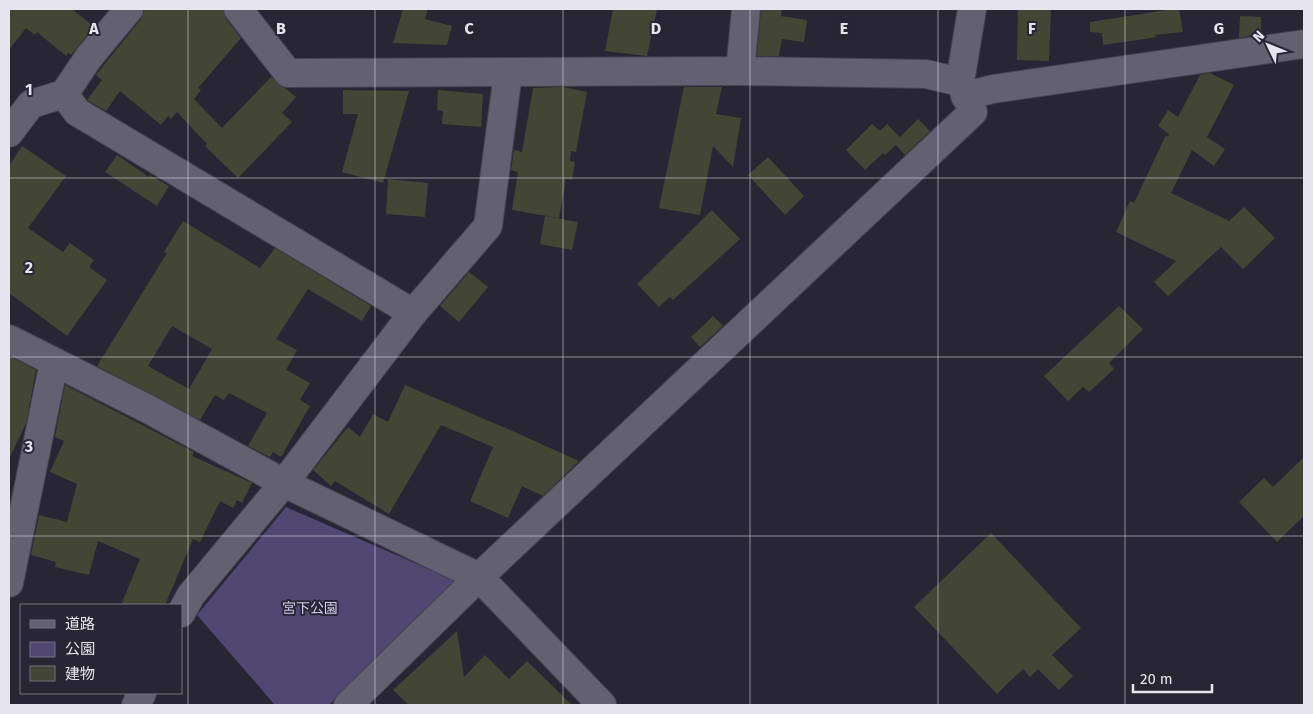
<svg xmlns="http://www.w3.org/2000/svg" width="1313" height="714" viewBox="0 0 1313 714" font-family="'Fira Sans','Noto Sans JP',sans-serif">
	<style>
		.green { fill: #504772 }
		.building { fill: #434635; fill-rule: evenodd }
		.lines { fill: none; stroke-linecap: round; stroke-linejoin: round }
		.minor-casing { stroke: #44424e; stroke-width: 30 }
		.minor { stroke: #636072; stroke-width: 28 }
		.grid { fill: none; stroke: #e6e5ef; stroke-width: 1; stroke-opacity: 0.55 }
		.labels { text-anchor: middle; stroke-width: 4; stroke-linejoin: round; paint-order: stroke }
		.park-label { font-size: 14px; fill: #d4cef3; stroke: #282534 }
		.grid-label { font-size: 16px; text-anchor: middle; font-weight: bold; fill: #e6e5ef; stroke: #282534; stroke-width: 4; stroke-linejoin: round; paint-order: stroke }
	</style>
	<rect width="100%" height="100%" fill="#282534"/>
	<!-- green -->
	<polygon class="green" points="286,507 456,581 329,705 275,705 197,615"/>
	<!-- building -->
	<g class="building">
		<polygon points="9,9 72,9 94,27 71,55 68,53 66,56 37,32 35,35 26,28 9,50"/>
		<polygon points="145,9 223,9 226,19 241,38 198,88 201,90 194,99 222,128 271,77 296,97 282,113 292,122 238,178 205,146 207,144 177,112 171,119 168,116 161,125 120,91 106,111 87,100 102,80 96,75 141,19"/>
		<polygon points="403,9 428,9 425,19 452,26 447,45 393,43"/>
		<polygon points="613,9 657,9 647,56 605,51"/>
		<polygon points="761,9 782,9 781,16 807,20 804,42 782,39 779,56 757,56"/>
		<polygon points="1018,9 1051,9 1049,61 1017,60"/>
		<polygon points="1173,9 1179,9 1183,32 1153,35 1158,37 1103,45 1102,33 1090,32 1090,22"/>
		<polygon points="1240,16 1261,17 1261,34 1239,38"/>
		<polygon points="1210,73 1234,85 1207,137 1225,149 1214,166 1192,150 1171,193 1229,221 1244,207 1275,238 1243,269 1221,247 1168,296 1154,282 1176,261 1116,232 1130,201 1134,203 1166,135 1168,137 1169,134 1158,126 1168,110 1178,117 1200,75"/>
		<polygon points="563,87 587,92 576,152 571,151 570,161 575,162 572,180 566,179 559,218 512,210 518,172 511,170 514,150 522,152 533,88"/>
		<polygon points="684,87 722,87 716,114 741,118 733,167 713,146 700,215 659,208"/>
		<polygon points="343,90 409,91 383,183 342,172 358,114 343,114"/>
		<polygon points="438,90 483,94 481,127 442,124 443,111 437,110"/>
		<polygon points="918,119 930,131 905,155 896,145 885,155 883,153 865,170 846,150 872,124 880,131 887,124 900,137"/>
		<polygon points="22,146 66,176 28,228 63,252 70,243 94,260 89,267 107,280 67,336 9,293 9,166"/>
		<polygon points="117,155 149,177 150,175 169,186 157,206 105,172"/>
		<polygon points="768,157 804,196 785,215 748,175"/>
		<polygon points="388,179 428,183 425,217 386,214"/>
		<polygon points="712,210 740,239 673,300 670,297 659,307 637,284"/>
		<polygon points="545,216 578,222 572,250 540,244"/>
		<path d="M183,221L260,268L275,248L371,306L362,321L308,289L276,339L297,350L286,370L310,383L300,400L310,406L281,457L273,452L270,457L248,446L267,413L229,393L224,400L215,395L200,420L97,366L167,253L164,252ZM172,326L212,349L189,389L148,366Z"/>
		<polygon points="469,272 488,287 459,322 440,306"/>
		<polygon points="1119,306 1143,329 1109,363 1114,369 1089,392 1083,387 1068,401 1044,376"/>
		<polygon points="713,316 723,326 700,347 691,337"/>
		<polygon points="9,356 36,370 26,423 9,459"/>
		<polygon points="65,385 194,452 192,456 252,483 242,503 237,500 233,508 220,501 200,542 193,539 165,605 121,605 140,559 98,541 89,575 55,567 56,562 31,555 39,515 67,522 77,484 50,472 64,441 55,437"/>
		<polygon points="405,385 517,433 579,461 543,496 522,486 508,518 470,501 493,447 441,425 389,514 335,481 331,486 313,470 348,427 360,437 373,414 388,422"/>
		<polygon points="1304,457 1304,516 1277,542 1239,502 1264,478 1273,487"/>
		<polygon points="991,533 1081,628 1052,655 1073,676 1059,690 1038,669 1030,677 1023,669 997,694 914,607"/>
		<polygon points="457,631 464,677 485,655 509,679 527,661 572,705 409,705 393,690"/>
	</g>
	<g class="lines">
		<defs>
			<g id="minor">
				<polyline points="238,9 288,73 740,71 926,74 960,82"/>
				<polyline points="740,71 746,9"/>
				<polyline points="64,94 77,112 413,313"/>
				<polyline points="965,96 993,89 1304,44"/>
				<polyline points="9,133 31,104 64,94 89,57 129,9"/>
				<polyline points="9,339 146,408 284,483 479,577 602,705"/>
				<polyline points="9,583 54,362"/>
				<polyline points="181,613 191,595 284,483 413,313 488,226 508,73"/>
				<polyline points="136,705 142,693"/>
				<polyline points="348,705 479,577 973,112 960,82 972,9"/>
			</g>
		</defs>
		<!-- minor casing -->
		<use href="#minor" class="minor-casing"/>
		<!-- minor -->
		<use href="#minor" class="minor"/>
	</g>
	<!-- grid -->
	<path class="grid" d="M188,9V705M375,9V705M563,9V705M750,9V705M938,9V705M1125,9V705M9,178H1304M9,357H1304M9,536H1304"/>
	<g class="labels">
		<!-- park labels -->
		<g class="park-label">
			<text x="310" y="613">宮下公園</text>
		</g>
	</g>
	<g class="grid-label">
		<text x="94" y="34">A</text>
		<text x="281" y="34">B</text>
		<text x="469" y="34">C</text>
		<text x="656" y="34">D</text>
		<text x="844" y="34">E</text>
		<text x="1032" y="34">F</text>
		<text x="1219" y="34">G</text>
		<text x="29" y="95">1</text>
		<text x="29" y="273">2</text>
		<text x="29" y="452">3</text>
	</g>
	<!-- border -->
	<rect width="1313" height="714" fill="none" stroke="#e6e5ef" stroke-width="20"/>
	<!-- legend -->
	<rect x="20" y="604" width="162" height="90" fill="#282534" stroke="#74727f"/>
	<rect x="30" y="620" width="25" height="8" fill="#636072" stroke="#74727f"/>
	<text x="65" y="629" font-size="15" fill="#e6e5ef">道路</text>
	<rect x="30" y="642" width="25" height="15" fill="#504772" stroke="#74727f"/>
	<text x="65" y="654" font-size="15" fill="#e6e5ef">公園</text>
	<rect x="30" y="666" width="25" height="15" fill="#434635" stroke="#74727f"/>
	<text x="65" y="679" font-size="15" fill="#e6e5ef">建物</text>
	<!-- north arrow -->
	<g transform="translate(1268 45) rotate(313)" stroke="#282534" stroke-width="4" paint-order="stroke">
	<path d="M0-4L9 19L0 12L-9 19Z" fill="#e6e5ef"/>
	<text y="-8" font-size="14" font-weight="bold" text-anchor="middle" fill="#e6e5ef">N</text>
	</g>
	<!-- scale -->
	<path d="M1133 684v8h79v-8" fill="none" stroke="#e6e5ef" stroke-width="2.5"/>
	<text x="1140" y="684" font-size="15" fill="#e6e5ef" stroke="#282534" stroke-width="4" paint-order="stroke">20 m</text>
</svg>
